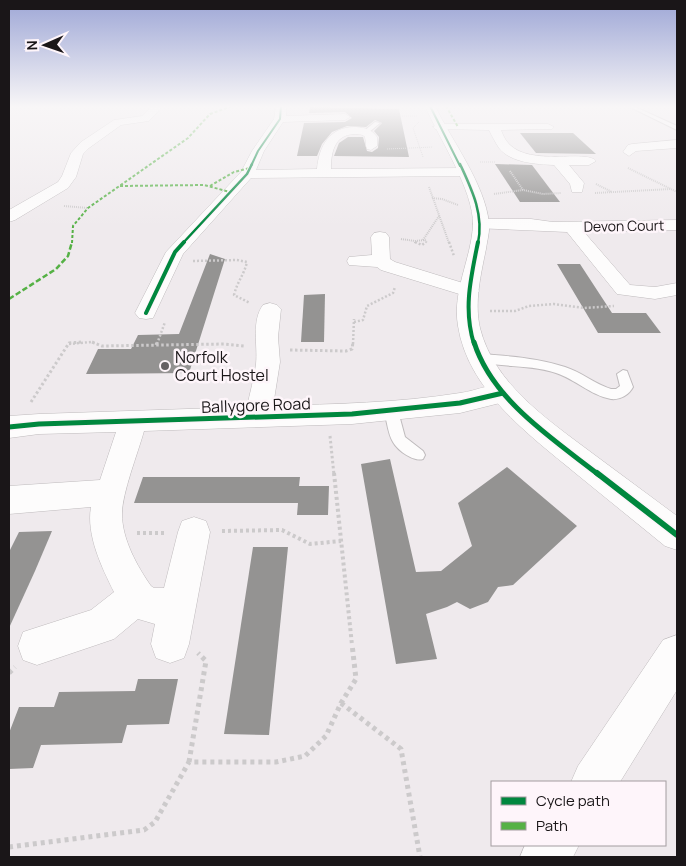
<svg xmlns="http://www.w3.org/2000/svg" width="686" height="866" viewBox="0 0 686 866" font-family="Manrope,sans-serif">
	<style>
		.building { fill: #949392 }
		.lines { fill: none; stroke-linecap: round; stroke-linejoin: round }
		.service-casing { stroke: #bfbbbd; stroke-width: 2 }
		.minor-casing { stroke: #bfbbbd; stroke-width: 1 }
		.tertiary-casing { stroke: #bfbbbd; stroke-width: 1 }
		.secondary-casing { stroke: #bfbbbd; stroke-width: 1 }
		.path-far5 { stroke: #cccacb; stroke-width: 1; stroke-dasharray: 1 1; stroke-linecap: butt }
		.path-far4 { stroke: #cccacb; stroke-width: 2; stroke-dasharray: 1 1; stroke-linecap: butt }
		.path-far3 { stroke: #cccacb; stroke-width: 2.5; stroke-dasharray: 2 2; stroke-linecap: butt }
		.path-far2 { stroke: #cccacb; stroke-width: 3; stroke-dasharray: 2.5 2.5; stroke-linecap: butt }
		.path-far1 { stroke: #cccacb; stroke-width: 4; stroke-dasharray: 3 3; stroke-linecap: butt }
		.path { stroke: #cccacb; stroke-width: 5; stroke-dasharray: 4 4; stroke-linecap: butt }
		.service { fill: #fdfcfc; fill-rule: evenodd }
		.minor { fill: #fdfcfc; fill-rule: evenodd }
		.tertiary { fill: #fdfcfc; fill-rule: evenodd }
		.secondary { fill: #fdfcfc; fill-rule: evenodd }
		.quiet-far1 { stroke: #55b145; stroke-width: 2; stroke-dasharray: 3 2; stroke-linecap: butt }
		.quiet { stroke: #55b145; stroke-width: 2.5; stroke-dasharray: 5.5 2.5; stroke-linecap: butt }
		.cycleway-far4-casing { stroke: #fef5fa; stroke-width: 3 }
		.cycleway-far3-casing { stroke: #fef5fa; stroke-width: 4.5 }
		.cycleway-far2-casing { stroke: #fef5fa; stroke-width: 6 }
		.cycleway-far1-casing { stroke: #fef5fa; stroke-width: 8 }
		.cycleway-casing { stroke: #fef5fa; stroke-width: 9 }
		.cycleway-far4 { stroke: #00873e; stroke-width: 2 }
		.cycleway-far3 { stroke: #00873e; stroke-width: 2.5 }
		.cycleway-far2 { stroke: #00873e; stroke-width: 4 }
		.cycleway-far1 { stroke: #00873e; stroke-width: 5 }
		.cycleway { stroke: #00873e; stroke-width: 6 }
		.poi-dot { fill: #656063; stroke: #fef5fa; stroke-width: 2 }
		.labels { text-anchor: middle; stroke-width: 5; stroke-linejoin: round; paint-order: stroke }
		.far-street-label { font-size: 14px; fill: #1a1618; stroke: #fef5fa }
		.poi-label { font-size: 16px; fill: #1a1618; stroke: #fef5fa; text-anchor: start }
		.street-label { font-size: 16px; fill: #1a1618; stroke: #fef5fa }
	</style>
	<rect width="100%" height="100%" fill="#efeaed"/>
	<!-- building -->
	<g class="building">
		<polygon points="310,107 399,109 409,157 334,156 339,143 348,137 363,137 367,151 372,152 378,148 379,137 374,131 382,123 375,120 366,127 347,126 332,132 322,144 317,156 297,156 304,123 345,122 352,118 345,112 309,113"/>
		<polygon points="520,133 573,133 596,154 536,153"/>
		<polygon points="495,164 532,165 560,202 520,202"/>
		<polygon points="210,254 225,259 189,373 86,374 98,349 131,349 138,335 179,334"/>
		<polygon points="557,264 580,264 612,313 646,313 661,333 598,333"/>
		<polygon points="325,294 324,342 301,342 304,295"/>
		<polygon points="390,459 416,572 441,571 472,546 458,503 507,467 577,526 513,585 498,587 488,602 470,609 457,602 447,607 426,614 437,659 396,664 361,464"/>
		<polygon points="143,477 300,477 299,486 329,486 328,515 297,515 298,503 134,503"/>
		<polygon points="52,531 35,571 9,628 9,552 19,532"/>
		<polygon points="253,547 288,547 269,735 224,734"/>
		<polygon points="138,679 178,679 169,724 127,725 122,743 41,745 33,768 9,769 9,733 19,707 54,707 59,692 135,691"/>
	</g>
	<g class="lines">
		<defs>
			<g id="service">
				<polygon points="628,106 633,106 677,126 677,130"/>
				<polygon points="375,122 380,123 368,133 364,133 364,131"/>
				<path d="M480,354C509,356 538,358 565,367C581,372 595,384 611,389H616L620,386L617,374L623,370L627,371L633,387C629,395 620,400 611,399C590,395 575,379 556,373C530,364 502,368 476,361L474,358Z"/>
				<path d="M391,406L396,407L398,411L405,437L423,451L425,455L423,459C414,462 398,451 393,442C388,434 387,421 384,411L386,407Z"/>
			</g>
			<g id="minor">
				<polygon points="152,106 163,106 149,121 121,125 89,148 83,154 76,177 68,188 15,220 9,222 9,210 58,182 62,176 71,153 81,142 114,120 142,116"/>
				<path d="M276,106H286V116L345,114L350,117L345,120L283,122L264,151L256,170L317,169C319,146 330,126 356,127C366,128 371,129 377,137V146L371,150L367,149C365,145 366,141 365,137C363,134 357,134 354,134C334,135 331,153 331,169L462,168L469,172L462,176L251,178L183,254L153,318L146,319L139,318L135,313L166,252L241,172L252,151L274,119Z"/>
				<path d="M439,124H548L554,127L552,129L501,130C503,135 505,140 509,144C531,167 586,149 596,161L589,165H569L584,183L582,192H572L570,184L554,165C536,164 511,163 499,148C495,142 492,136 489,130L435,129L433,127Z"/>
				<polygon points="677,140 677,148 636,151 629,156 623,152 628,145 632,144"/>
				<polygon points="481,219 531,219 553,222 677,220 677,230 584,232 630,285 655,287 677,283 677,295 655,299 617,294 567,232 475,228 473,224 475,220"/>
				<polygon points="380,232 386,233 389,237 390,259 395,262 476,287 479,291 476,295 469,297 381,270 377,267 349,265 347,261 349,257 372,255 371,237 374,233"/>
				<path d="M270,303L277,305L281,309L278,337L280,362L273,406C335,404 398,403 460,393C477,391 495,381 512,386L516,393L512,400L460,413L352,424L144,431C138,453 122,493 122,514C122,539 137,566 151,586L154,588H164L178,532L182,521L194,517L206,521L210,532L189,644L184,658L170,663L156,658L151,644L155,624L138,619L114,639L37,665L23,660L18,646L23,632L91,610L114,592C102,568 86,535 91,507L9,514V486L100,480L116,432L39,434L9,438V416L39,414L247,407C250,393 254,378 256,364C258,345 251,321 263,305Z"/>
			</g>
			<path id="tertiary" d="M425,106H435C452,141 485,184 489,223C490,231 487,241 486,249C481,274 474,302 480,328C494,384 548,420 592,453C620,474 649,495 677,516V550L665,546C635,521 604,497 574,472C528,434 468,390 458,326C452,291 471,260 473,225C474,191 439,138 425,106Z"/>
			<g id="secondary">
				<polygon points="677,635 677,690 620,782 571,782 578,766 663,640"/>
				<polygon points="525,845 579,845 573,857 520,857"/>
			</g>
		</defs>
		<!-- service casing -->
		<use href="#service" class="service-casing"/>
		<!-- minor casing -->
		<use href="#minor" class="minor-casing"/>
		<!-- tertiary casing -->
		<use href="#tertiary" class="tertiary-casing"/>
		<!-- secondary casing -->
		<use href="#secondary" class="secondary-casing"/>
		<!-- path-far5 -->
		<g class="path-far5">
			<polyline points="400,116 417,116"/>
			<polyline points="419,122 413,128 423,157"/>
			<polyline points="387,149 433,147"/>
			<polyline points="480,162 496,162"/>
		</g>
		<!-- path-far4 -->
		<g class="path-far4">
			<polyline points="628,168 677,192"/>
			<polyline points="510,171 523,190 543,194 561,193"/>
			<polyline points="596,184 612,192"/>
			<polyline points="429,187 449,243"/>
			<polyline points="595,193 671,189"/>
			<polyline points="494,194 523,190"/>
			<polyline points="432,198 442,199 458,205"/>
			<polyline points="64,206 88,208"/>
			<polyline points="401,239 415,241"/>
			<polyline points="423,240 439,216"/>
			<polyline points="415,243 415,241 425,240 427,243"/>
		</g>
		<!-- path-far3 -->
		<g class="path-far3">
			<polyline points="415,242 422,245 426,242"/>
			<polyline points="449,242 454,256"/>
			<path d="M193,261L237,260L247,262C244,275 237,282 234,295L250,303"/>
			<polyline points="490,311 515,311 529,306 554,304 584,308 614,306"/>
			<polyline points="354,322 363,320 367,306 393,293 395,287"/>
			<polyline points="69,344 91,342 96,344"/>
			<polyline points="157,344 165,322"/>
			<polyline points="353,344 354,319"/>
		</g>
		<!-- path-far2 -->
		<g class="path-far2">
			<polyline points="92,342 102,346 224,344 244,346"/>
			<polyline points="156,345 157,342"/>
			<polyline points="290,350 346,351 352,349 353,342"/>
			<polyline points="31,402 69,343 81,342"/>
			<polyline points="330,436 334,475"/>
		</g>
		<!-- path-far1 -->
		<g class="path-far1">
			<polyline points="334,473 352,645"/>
			<polyline points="222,531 282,530 310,544 341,541"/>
			<polyline points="137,533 166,533"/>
		</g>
		<!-- path -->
		<g class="path">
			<polyline points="9,673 15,667"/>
			<polyline points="341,703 401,749 420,857"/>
			<polyline points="189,762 206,661 198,653"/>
			<polyline points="9,847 144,830 155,822 189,762 276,762 305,756 326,736 341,703 356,679 352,644"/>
		</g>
		<!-- service -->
		<use href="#service" class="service"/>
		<!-- minor -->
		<use href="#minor" class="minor"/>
		<!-- tertiary -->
		<use href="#tertiary" class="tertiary"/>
		<!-- secondary -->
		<use href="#secondary" class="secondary"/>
		<!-- quiet-far1 -->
		<g class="quiet-far1">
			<polyline points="446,106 458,127"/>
			<polyline points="120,186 204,185 230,192"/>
			<polyline points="210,186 234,172 250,168"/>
			<polyline points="72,243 73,226 88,208 188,138 210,114 232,106"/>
		</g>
		<!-- quiet -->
		<polyline class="quiet" points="9,299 56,269 68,256 72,242"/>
		<defs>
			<g id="cycleway-far4">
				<polyline points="430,106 460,166"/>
				<polyline points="251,166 258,151 280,119 281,106"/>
			</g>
			<g id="cycleway-far3">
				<path d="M460,164C472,190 484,214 478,243"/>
				<polyline points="183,243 247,174 252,164"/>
			</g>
			<g id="cycleway-far2">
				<polyline points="146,313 175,252 184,242"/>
				<path d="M474,344C463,309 471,277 478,242"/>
			</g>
			<g id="cycleway-far1">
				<path d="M474,342C492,400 553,439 599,475"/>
				<polyline points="9,427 39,424 352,414 460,403 503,393"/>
			</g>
			<polyline id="cycleway" points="597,473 677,535"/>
		</defs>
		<!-- cycleway-far4 casing -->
		<use href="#cycleway-far4" class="cycleway-far4-casing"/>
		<!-- cycleway-far3 casing -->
		<use href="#cycleway-far3" class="cycleway-far3-casing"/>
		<!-- cycleway-far2 casing -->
		<use href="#cycleway-far2" class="cycleway-far2-casing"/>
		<!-- cycleway-far1 casing -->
		<use href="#cycleway-far1" class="cycleway-far1-casing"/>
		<!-- cycleway casing -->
		<use href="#cycleway" class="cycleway-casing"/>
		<!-- cycleway-far4 -->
		<use href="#cycleway-far4" class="cycleway-far4"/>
		<!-- cycleway-far3 -->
		<use href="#cycleway-far3" class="cycleway-far3"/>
		<!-- cycleway-far2 -->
		<use href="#cycleway-far2" class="cycleway-far2"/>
		<!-- cycleway-far1 -->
		<use href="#cycleway-far1" class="cycleway-far1"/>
		<!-- cycleway -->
		<use href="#cycleway" class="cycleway"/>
	</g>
	<!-- sky -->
	<linearGradient id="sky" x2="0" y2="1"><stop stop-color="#9ea7d6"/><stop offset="0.47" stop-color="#f8f6f7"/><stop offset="1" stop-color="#f8f6f7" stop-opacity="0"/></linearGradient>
	<rect width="686" height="227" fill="url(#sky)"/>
	<!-- markers -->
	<circle class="poi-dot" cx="165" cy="366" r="5"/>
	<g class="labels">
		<!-- far-street labels -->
		<g class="far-street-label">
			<text transform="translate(624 226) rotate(-1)" y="5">Devon Court</text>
		</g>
		<!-- poi labels -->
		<g class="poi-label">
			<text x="175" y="363">Norfolk<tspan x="175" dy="18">Court Hostel</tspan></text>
		</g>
		<!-- street labels -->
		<g class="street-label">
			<text transform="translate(256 405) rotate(-2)" y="6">Ballygore Road</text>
		</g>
	</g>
	<!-- border -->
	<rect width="686" height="866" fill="none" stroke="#1a1618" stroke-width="20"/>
	<!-- legend -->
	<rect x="491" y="781" width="175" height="65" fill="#fef5fa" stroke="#a39ca0"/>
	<rect x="501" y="797" width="25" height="8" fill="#00873e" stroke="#a39ca0"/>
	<text x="536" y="806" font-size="15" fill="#1a1618">Cycle path</text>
	<rect x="501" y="822" width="25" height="8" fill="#55b145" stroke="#a39ca0"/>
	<text x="536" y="831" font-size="15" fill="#1a1618">Path</text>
	<!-- north arrow -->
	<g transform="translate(45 45) rotate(268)" stroke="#fef5fa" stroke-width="4" paint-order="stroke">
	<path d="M0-4L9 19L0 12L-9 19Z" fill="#1a1618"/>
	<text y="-8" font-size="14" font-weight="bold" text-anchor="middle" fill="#1a1618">N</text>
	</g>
</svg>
